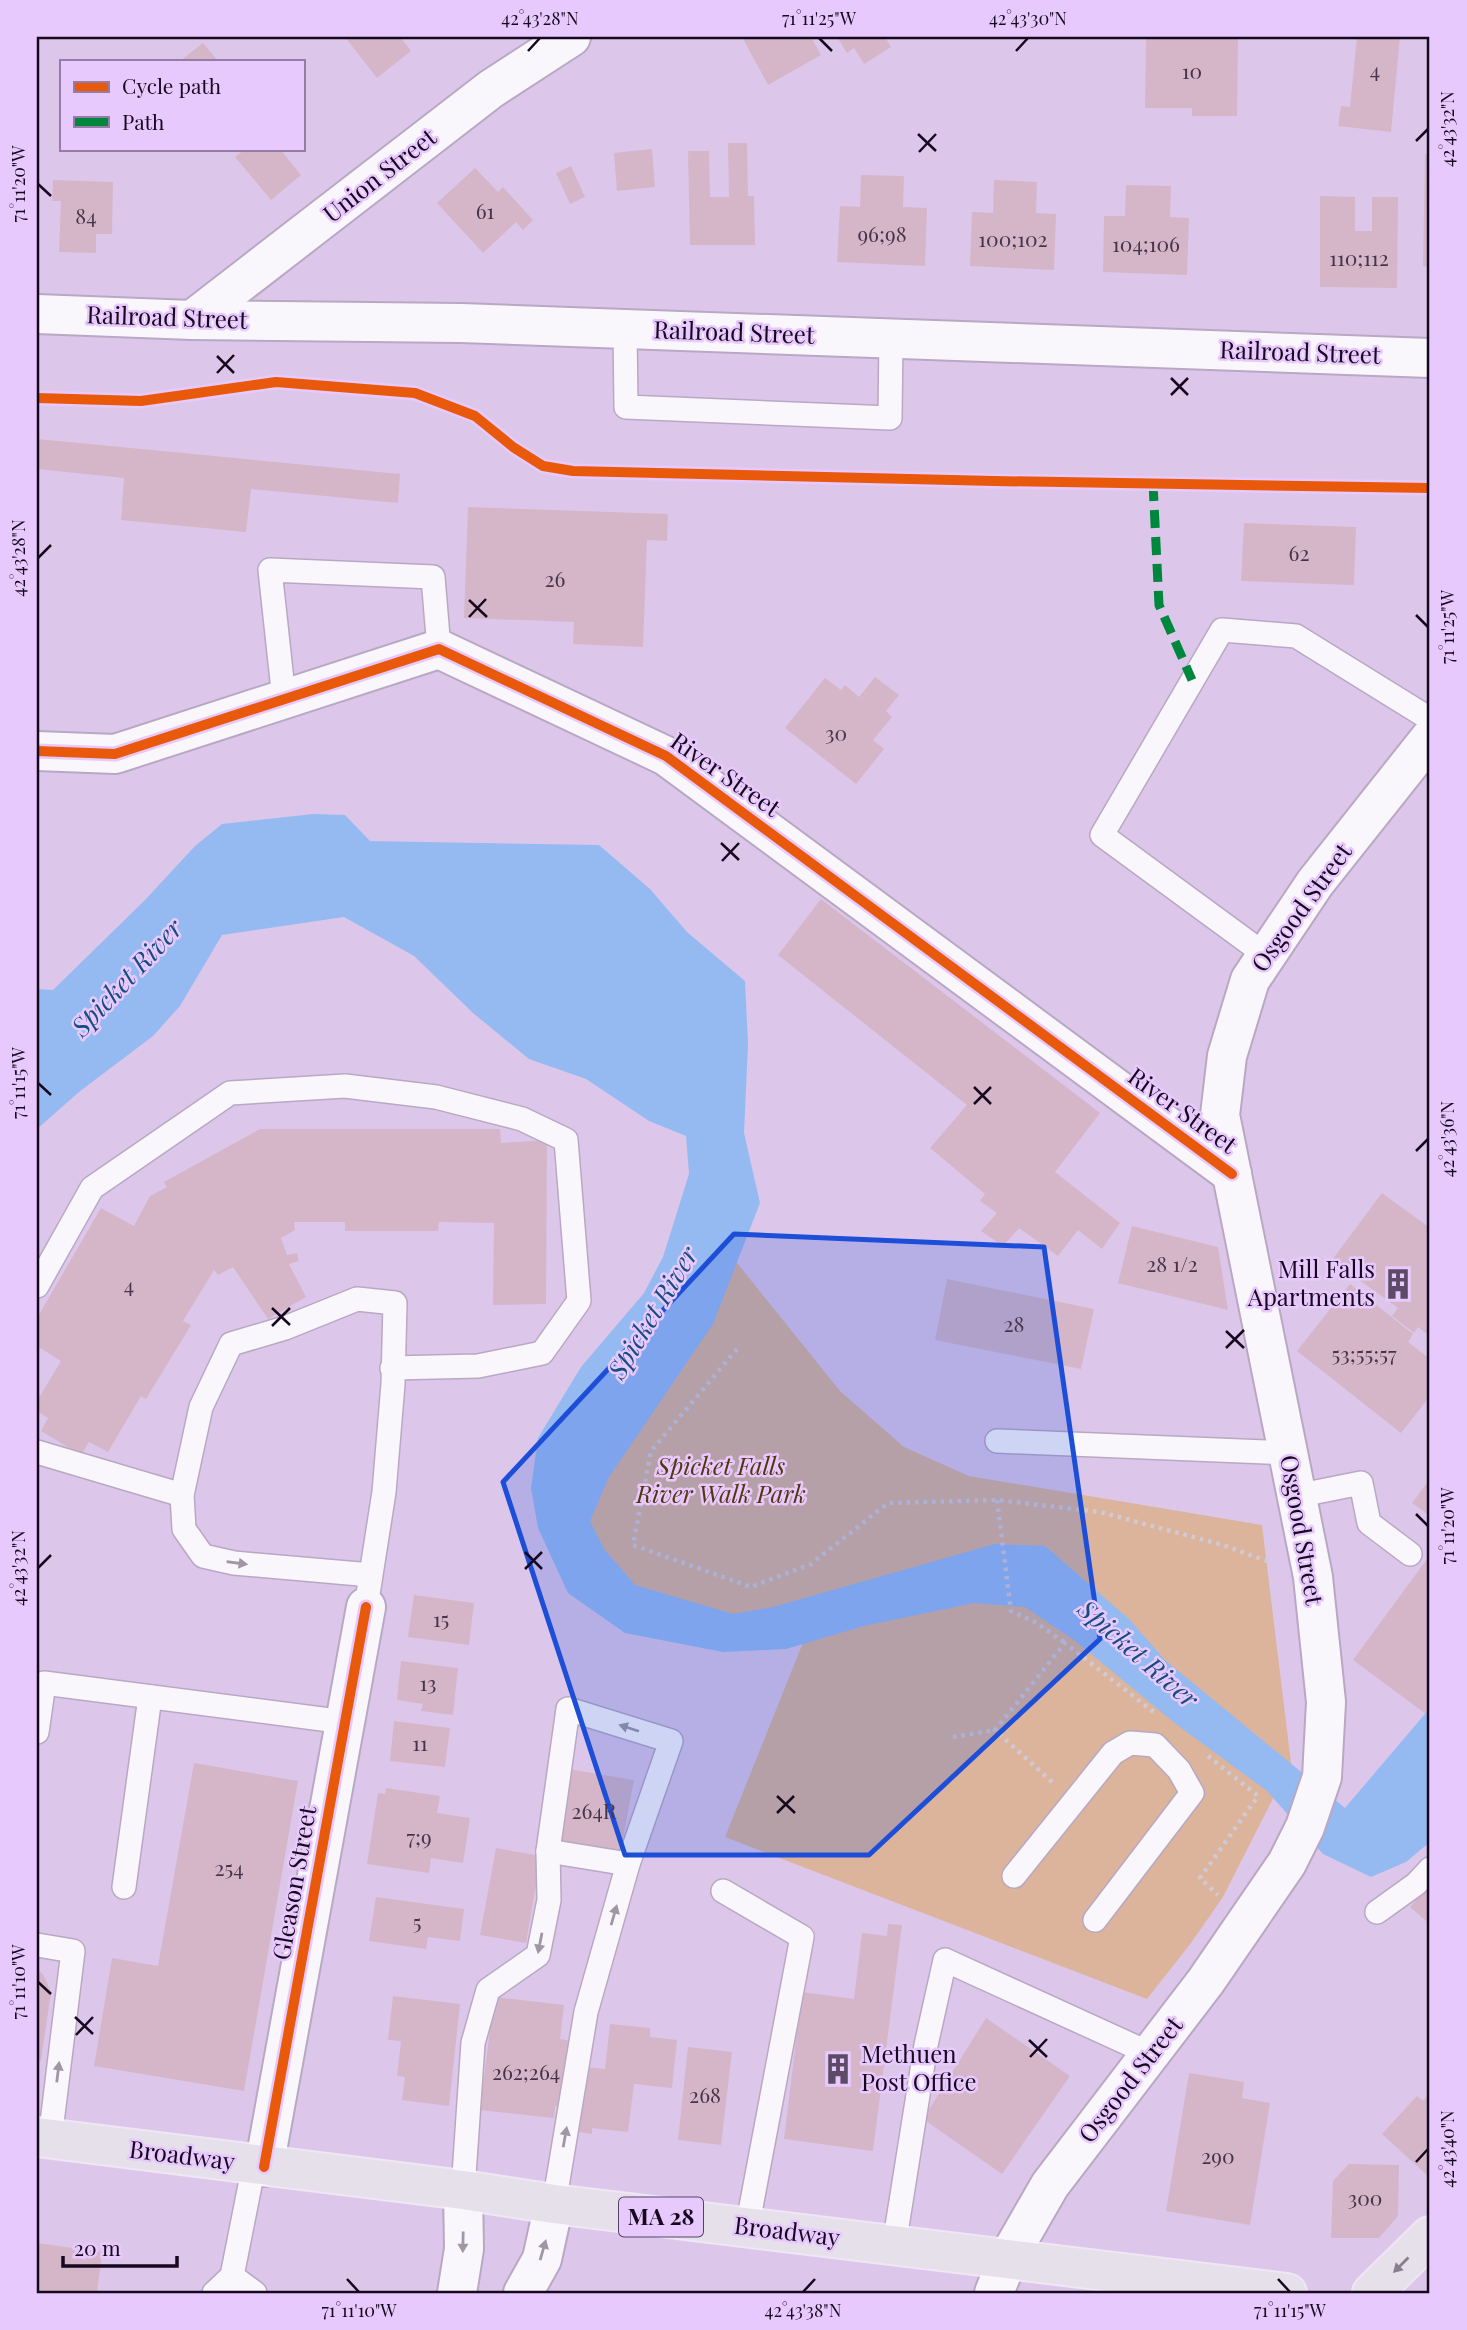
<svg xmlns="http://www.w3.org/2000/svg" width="1467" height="2330" viewBox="0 0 1467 2330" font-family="'Playfair Display',serif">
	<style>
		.green { fill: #dcb49c }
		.water { fill: #95baf2 }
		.building { fill: #d5b6c9 }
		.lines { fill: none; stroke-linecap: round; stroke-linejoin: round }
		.service-casing { stroke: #b8a8c4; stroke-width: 26 }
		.minor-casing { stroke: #b8a8c4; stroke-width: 42 }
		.tertiary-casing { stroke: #b8a8c4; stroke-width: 42 }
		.secondary-casing { stroke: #b8a8c4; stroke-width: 42 }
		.primary-casing { stroke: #efe6f6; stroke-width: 42 }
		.path { stroke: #d0cad5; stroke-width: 4.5; stroke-dasharray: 3.5 5; stroke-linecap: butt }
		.service { stroke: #faf7fc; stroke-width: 23 }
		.minor { stroke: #faf7fc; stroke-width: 38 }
		.tertiary { stroke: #faf7fc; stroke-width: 38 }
		.secondary { stroke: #faf7fc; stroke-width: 38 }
		.primary { stroke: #e5e0e9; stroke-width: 38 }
		.quiet { stroke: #00873e; stroke-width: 9; stroke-dasharray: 18 9; stroke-linecap: butt }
		.cycleway-casing { stroke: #e8c9fd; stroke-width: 15 }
		.cycleway { stroke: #e8590c; stroke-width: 10 }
		.oneway { fill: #9f97a4 }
		.oneway2 { fill: #887f8e }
		.marked { fill: #1d4ed8; fill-opacity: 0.2; stroke: #1d4ed8; stroke-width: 5; stroke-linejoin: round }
		.ticks { fill: none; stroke: #16081f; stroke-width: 2.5 }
		.labels { text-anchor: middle; stroke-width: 5; stroke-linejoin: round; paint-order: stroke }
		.number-label { font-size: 21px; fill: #46344a }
		.shield { fill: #e8c9fd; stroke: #554262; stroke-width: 2 }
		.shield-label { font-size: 23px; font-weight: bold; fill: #16081f }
		.street-label { font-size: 24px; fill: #16081f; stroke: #e8c9fd }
		.poi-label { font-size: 24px; fill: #16081f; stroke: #e8c9fd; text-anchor: end }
		.park-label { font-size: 24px; font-style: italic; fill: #53360c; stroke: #e8c9fd }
		.water-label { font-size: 26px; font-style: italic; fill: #164d81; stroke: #e8c9fd }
		.neatline { fill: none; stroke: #16081f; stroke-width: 2.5 }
		.ticks-label { font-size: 18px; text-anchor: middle; fill: #16081f }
	</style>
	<rect width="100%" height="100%" fill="#dcc7ea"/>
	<!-- green -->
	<polygon class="green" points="729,1253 840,1391 904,1447 969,1476 1262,1525 1291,1763 1223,1897 1191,1943 1147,1999 725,1837 810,1625 636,1616 555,1509"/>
	<!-- water -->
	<polygon class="water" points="313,814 345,815 370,841 599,845 650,889 687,932 745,981 748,1044 744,1133 760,1203 713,1324 609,1477 590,1521 604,1549 635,1585 733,1614 773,1607 995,1544 1045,1546 1129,1619 1165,1660 1345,1808 1430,1708 1430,1842 1406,1862 1371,1877 1323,1854 1267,1791 1177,1725 1074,1640 1025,1607 974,1603 864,1626 786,1649 723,1652 625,1633 568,1593 538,1528 531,1488 538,1438 581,1367 644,1293 663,1257 689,1174 686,1136 649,1121 586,1079 529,1059 473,1013 414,956 344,917 222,935 180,1006 153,1036 79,1092 37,1129 37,989 53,990 145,900 195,846 222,824"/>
	<!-- building -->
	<g class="building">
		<polygon points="345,37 400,37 411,51 377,78"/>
		<polygon points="742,37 811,37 821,55 768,85"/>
		<polygon points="837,37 885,37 891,47 864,64 854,48 847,53"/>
		<polygon points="1146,37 1238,37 1237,116 1192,116 1192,108 1145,108"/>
		<polygon points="1357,37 1400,37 1391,132 1338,126 1341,106 1350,107"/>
		<polygon points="203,43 218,61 180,61"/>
		<polygon points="728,143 747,143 748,196 754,196 755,245 690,245 688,151 709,151 710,197 729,197"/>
		<polygon points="245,149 280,149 301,175 271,200 235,157"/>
		<polygon points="652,149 655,187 617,191 614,153"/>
		<polygon points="1425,154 1430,154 1430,267 1423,266"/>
		<polygon points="571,166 585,197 570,204 556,173"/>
		<polygon points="475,168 498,192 503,187 533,220 523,230 516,222 483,253 437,203"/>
		<polygon points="861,175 904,176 903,207 927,208 925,266 837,262 840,206 860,207"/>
		<polygon points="53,180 113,182 112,234 96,234 96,253 59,252 61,201 52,201"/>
		<polygon points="994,180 1037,182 1036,213 1056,214 1054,270 970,266 972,212 993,213"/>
		<polygon points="1126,185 1171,186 1170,217 1189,218 1187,275 1103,272 1104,216 1125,216"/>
		<polygon points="1320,196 1355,197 1355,231 1372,231 1372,197 1398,197 1397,288 1320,287"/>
		<polygon points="37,439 400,474 398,503 251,489 246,532 121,520 124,478 37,469"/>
		<polygon points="468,507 668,514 667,541 647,540 643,647 573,644 574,622 464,618"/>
		<polygon points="1244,523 1356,527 1354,585 1241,581"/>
		<polygon points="875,677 899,695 886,711 892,717 873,740 884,749 856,784 785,728 825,678 841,690 845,685 859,697"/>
		<polygon points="821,899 1100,1113 1055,1172 1120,1223 1102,1249 1078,1230 1058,1256 1019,1228 1003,1246 981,1231 997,1213 980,1201 985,1194 930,1148 967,1105 778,955"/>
		<polygon points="260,1129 500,1129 501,1143 547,1140 546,1304 493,1305 494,1223 439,1222 438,1231 345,1231 345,1222 294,1222 295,1230 281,1238 287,1255 297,1253 299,1261 289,1264 306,1297 268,1319 233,1267 218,1275 214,1270 183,1321 191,1325 146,1399 141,1396 108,1452 89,1442 81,1455 41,1431 48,1418 37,1411 37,1401 61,1361 37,1346 37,1318 101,1208 134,1226 150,1196 167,1187 164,1182"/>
		<polygon points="1382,1193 1430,1228 1430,1336 1418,1327 1414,1333 1392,1316 1398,1308 1332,1260"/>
		<polygon points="1132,1226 1218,1247 1228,1310 1118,1283"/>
		<polygon points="947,1279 1094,1309 1081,1369 935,1340"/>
		<polygon points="1350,1284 1413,1334 1408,1342 1430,1359 1430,1396 1401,1433 1297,1351"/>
		<polygon points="1430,1479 1430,1516 1412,1503"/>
		<polygon points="1430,1555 1430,1708 1426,1714 1353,1660"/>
		<polygon points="414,1595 474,1603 469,1645 408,1637"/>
		<polygon points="401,1661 458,1668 453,1715 421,1711 423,1704 397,1700"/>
		<polygon points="394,1721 450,1728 445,1767 390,1761"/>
		<polygon points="194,1763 298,1781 244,2091 94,2066 112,1958 158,1966"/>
		<polygon points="568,1769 634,1780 620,1854 555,1843"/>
		<polygon points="386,1788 440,1796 437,1813 470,1818 463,1863 431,1858 429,1873 367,1864 378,1793 385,1794"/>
		<polygon points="496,1848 541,1856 526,1943 480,1935"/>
		<polygon points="1430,1883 1430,1924 1410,1907"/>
		<polygon points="376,1897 464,1909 460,1941 428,1937 426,1949 369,1941"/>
		<polygon points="888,1924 902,1925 873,2151 784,2139 802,1992 854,1999 862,1933 887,1936"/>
		<polygon points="37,1970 43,1974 51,1992 41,2061 37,2060"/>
		<polygon points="393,1996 460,2004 449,2106 402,2100 405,2077 397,2076 401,2041 388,2040"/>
		<polygon points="494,1997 564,2005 560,2039 571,2041 563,2107 555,2106 554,2118 480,2110"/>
		<polygon points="986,2018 1070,2076 1002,2174 923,2119"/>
		<polygon points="610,2024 650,2028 650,2037 677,2040 672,2088 634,2084 628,2132 592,2128 592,2134 578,2132 585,2067 605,2069"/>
		<polygon points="688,2047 732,2052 721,2145 678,2140"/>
		<polygon points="1189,2073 1244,2082 1242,2098 1270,2103 1250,2225 1166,2211"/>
		<polygon points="1430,2093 1430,2175 1428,2176 1382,2134 1417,2096 1423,2101"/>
		<polygon points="1349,2164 1399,2165 1398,2216 1379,2238 1331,2238 1333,2181"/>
		<polygon points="37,2243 102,2252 97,2293 37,2293"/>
	</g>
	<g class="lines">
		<defs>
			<g id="service">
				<polyline points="625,329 626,407 890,418 891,339"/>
				<polyline points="284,699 270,570 433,577 439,649"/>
				<polyline points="1267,956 1102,835 1222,630 1296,636 1430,719"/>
				<polyline points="37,1286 92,1188 230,1093 345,1086 436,1097 522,1119 566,1140 579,1301 542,1353 478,1366 392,1368"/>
				<polyline points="997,1441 1288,1453"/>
				<polyline points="37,1452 182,1495"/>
				<polyline points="1296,1496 1361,1483 1369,1523 1410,1554"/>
				<polyline points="366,1607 384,1492 393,1384 395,1303 357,1299 285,1328 231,1344 201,1407 182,1495 184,1529 203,1556 234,1563 371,1575"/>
				<polyline points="37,1732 44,1683 345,1722"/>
				<polyline points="548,1851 628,1864"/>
				<polyline points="1014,1876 1113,1753 1130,1743 1155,1745 1179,1770 1192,1793 1095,1920"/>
				<polyline points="124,1887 150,1697"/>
				<polyline points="723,1891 802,1937 747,2228"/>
				<polyline points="1377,1912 1416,1884 1430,1869"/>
				<polyline points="37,1945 73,1951 50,2139"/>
				<polyline points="463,2190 473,2043 488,1990 538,1955 549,1900 548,1851 568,1709 671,1741 628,1864 586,2012 554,2204"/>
				<polyline points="894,2245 926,2045 945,1960 1151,2054"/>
				<polyline points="232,2276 255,2293"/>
				<polyline points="214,2293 232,2276 254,2165"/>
			</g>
			<g id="minor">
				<polyline points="37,751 115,754 439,649 666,756 1232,1174"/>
				<polyline points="264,2167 366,1607"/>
				<polyline points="457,2293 464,2249 463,2190"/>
				<polyline points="523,2293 542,2259 554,2204"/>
			</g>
			<polyline id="tertiary" points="192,320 491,89 571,37"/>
			<g id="secondary">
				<polyline points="37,314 192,320 461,323 1430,358"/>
				<polyline points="994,2293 1008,2258 1050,2185 1206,1981 1287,1863 1305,1827 1322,1777 1326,1702 1313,1577 1220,1115 1227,1056 1250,980 1315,883 1430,738"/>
			</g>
			<g id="primary">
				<polyline points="37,2137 463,2190 554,2204 1287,2293"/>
				<polyline points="1372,2293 1430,2236"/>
			</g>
		</defs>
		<!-- service casing -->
		<use href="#service" class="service-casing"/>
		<!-- minor casing -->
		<use href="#minor" class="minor-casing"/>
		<!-- tertiary casing -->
		<use href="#tertiary" class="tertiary-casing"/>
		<!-- secondary casing -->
		<use href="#secondary" class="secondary-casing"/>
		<!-- primary casing -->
		<use href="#primary" class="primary-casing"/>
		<!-- path -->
		<g class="path">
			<polyline points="737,1349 651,1451 633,1545 751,1587 811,1564 888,1503 997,1500 1100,1512 1223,1545 1272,1563"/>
			<polyline points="997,1500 1011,1611 1035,1622 1065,1643"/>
			<polyline points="953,1737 995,1730"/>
			<polyline points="1208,1756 1258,1796 1200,1878 1218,1895"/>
			<polyline points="1052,1782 995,1730 1065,1643 1155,1713"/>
		</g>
		<!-- service -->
		<use href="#service" class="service"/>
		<!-- minor -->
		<use href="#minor" class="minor"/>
		<!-- tertiary -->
		<use href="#tertiary" class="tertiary"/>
		<!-- secondary -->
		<use href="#secondary" class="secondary"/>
		<!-- primary -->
		<use href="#primary" class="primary"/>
		<!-- quiet -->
		<polyline class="quiet" points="1153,483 1159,605 1192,680"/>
		<defs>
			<g id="cycleway">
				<polyline points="37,398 141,401 276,382 415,393 475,416 513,447 543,466 573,471 994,481 1430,488"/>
				<polyline points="37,751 115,754 439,649 666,756 1232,1174"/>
				<polyline points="264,2167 366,1607"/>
			</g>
		</defs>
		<!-- cycleway casing -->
		<use href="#cycleway" class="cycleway-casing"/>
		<!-- cycleway -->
		<use href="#cycleway" class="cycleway"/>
	</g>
	<!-- one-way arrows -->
	<defs><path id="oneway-solid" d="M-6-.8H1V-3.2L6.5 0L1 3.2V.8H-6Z" transform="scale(1.75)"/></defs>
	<g class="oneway">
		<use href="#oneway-solid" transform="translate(237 1563) rotate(8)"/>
		<use href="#oneway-solid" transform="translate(629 1728) rotate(-162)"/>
		<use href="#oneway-solid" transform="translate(614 1915) rotate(-74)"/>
		<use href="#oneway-solid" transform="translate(540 1943) rotate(101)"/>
		<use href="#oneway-solid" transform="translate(58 2072) rotate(-83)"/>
		<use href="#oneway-solid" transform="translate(565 2137) rotate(-80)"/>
		<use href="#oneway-solid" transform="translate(463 2242) rotate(91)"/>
		<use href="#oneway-solid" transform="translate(543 2250) rotate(-74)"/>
	</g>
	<use class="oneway2" href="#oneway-solid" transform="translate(1401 2265) rotate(135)"/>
	<!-- marked area -->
	<path class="marked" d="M734,1234L1044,1247L1100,1639L869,1855H625L503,1482Z"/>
	<!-- ticks -->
	<path class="ticks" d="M819,38L832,51M528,51L540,38M1016,51L1028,38M918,134L936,151M1416,141L1428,129M919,152L936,134M38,184L51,196M217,356L234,373M217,373L234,355M1171,378L1188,395M1171,395L1188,378M38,558L51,545M469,600L487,617M1416,615L1428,627M469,617L486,599M721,843L739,860M722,861L739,843M38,1083L51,1095M974,1087L991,1104M974,1104L991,1087M1416,1151L1428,1139M272,1308L290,1325M272,1326L290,1308M1226,1331L1244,1348M1226,1348L1244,1330M1416,1514L1428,1526M525,1552L542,1569M38,1568L51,1555M525,1569L542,1552M777,1796L795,1813M777,1813L794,1796M38,1982L51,1994M75,2017L93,2034M76,2035L93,2017M1029,2040L1047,2057M1030,2057L1047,2039M1416,2162L1428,2149M347,2279L359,2292M1278,2279L1290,2292M803,2292L815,2279"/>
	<!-- icons -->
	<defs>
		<symbol id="building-bare" viewBox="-9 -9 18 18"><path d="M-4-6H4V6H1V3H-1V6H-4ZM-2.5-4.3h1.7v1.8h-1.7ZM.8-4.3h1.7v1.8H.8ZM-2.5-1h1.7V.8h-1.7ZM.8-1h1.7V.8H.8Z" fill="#5b4b66" stroke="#e8c9fd" stroke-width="2.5" paint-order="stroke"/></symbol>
	</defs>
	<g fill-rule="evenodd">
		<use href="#building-bare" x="1376" y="1262" width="44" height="44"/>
		<use href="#building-bare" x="816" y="2047" width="44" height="44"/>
	</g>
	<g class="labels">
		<!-- number labels -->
		<g class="number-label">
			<text x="1375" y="78">4</text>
			<text x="1192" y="79">10</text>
			<text x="485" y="219">61</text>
			<text x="86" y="224">84</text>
			<text x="882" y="242">96;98</text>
			<text x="1013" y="247">100;102</text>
			<text x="1146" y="252">104;106</text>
			<text x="1359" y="266">110;112</text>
			<text x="1299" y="561">62</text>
			<text x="555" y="587">26</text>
			<text x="836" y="741">30</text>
			<text x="1172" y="1272">28 1/2</text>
			<text x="129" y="1293">4</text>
			<text x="1014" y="1332">28</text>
			<text x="1364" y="1362">53;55;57</text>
			<text x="441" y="1627">15</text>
			<text x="428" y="1691">13</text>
			<text x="420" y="1751">11</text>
			<text x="594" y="1819">264R</text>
			<text x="419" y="1845">7;9</text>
			<text x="229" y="1876">254</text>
			<text x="417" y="1930">5</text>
			<text x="526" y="2080">262;264</text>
			<text x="705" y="2103">268</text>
			<text x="1218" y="2164">290</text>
			<text x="1365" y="2206">300</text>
		</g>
		<!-- shield labels -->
		<rect class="shield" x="619" y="2197.5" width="84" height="39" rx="5"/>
		<g class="shield-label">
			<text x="661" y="2225">MA 28</text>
		</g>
		<!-- street labels -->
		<g class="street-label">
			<text transform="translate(380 176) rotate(-38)" y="8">Union Street</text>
			<text transform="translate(167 318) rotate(2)" y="8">Railroad Street</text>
			<text transform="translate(734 333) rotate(2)" y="8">Railroad Street</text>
			<text transform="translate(1300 353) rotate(2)" y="8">Railroad Street</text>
			<text transform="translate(725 775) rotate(35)" y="8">River Street</text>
			<text transform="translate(1302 908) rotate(-54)" y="8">Osgood Street</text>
			<text transform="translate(1182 1111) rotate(36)" y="8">River Street</text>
			<text transform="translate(1301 1530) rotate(80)" y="8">Osgood Street</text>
			<text transform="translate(295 1883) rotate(-80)" y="8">Gleason Street</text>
			<text transform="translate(1131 2080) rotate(-52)" y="8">Osgood Street</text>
			<text transform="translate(182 2156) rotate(7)" y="8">Broadway</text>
			<text transform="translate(787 2232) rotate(7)" y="8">Broadway</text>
		</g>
		<!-- poi labels -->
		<g class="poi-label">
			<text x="1375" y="1278">Mill Falls<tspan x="1375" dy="28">Apartments</tspan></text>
			<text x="861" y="2063" text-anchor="start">Methuen<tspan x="861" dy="28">Post Office</tspan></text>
		</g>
		<!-- park labels -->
		<g class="park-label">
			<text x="721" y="1475">Spicket Falls<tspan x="721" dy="28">River Walk Park</tspan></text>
		</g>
		<!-- water labels -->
		<g class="water-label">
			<text transform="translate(127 978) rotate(-47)" y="9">Spicket River</text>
			<text transform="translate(653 1313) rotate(-59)" y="9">Spicket River</text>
			<text transform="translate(1138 1654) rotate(41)" y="9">Spicket River</text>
		</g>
	</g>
	<!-- border -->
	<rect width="1467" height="2330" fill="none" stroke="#e8c9fd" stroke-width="77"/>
	<!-- legend -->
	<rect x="60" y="60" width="245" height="91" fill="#e8c9fd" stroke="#947ca4" stroke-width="2"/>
	<rect x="74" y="82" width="35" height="10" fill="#e8590c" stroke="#947ca4" stroke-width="2"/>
	<text x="122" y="94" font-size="21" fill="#16081f">Cycle path</text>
	<rect x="74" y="117" width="35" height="10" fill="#00873e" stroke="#947ca4" stroke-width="2"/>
	<text x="122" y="130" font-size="21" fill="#16081f">Path</text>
	<!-- scale -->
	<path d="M63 2256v10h114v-10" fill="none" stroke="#16081f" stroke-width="3.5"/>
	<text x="74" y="2256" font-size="21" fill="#16081f" stroke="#e8c9fd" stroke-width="5" paint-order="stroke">20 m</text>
	<rect x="38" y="38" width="1390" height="2254" class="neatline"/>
	<g class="ticks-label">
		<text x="540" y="25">42°43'28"N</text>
		<text x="819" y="25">71°11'25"W</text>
		<text x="1028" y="25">42°43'30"N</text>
		<text transform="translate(1448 129) rotate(-90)" y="6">42°43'32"N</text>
		<text transform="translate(19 184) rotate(-90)" y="6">71°11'20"W</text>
		<text transform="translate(19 558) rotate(-90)" y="6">42°43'28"N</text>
		<text transform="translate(1448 627) rotate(-90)" y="6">71°11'25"W</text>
		<text transform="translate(19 1083) rotate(-90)" y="6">71°11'15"W</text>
		<text transform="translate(1448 1139) rotate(-90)" y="6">42°43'36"N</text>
		<text transform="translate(1448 1526) rotate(-90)" y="6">71°11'20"W</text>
		<text transform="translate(19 1568) rotate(-90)" y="6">42°43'32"N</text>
		<text transform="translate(19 1982) rotate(-90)" y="6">71°11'10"W</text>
		<text transform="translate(1448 2149) rotate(-90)" y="6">42°43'40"N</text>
		<text x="359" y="2317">71°11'10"W</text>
		<text x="803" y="2317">42°43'38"N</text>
		<text x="1290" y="2317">71°11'15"W</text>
	</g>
</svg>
